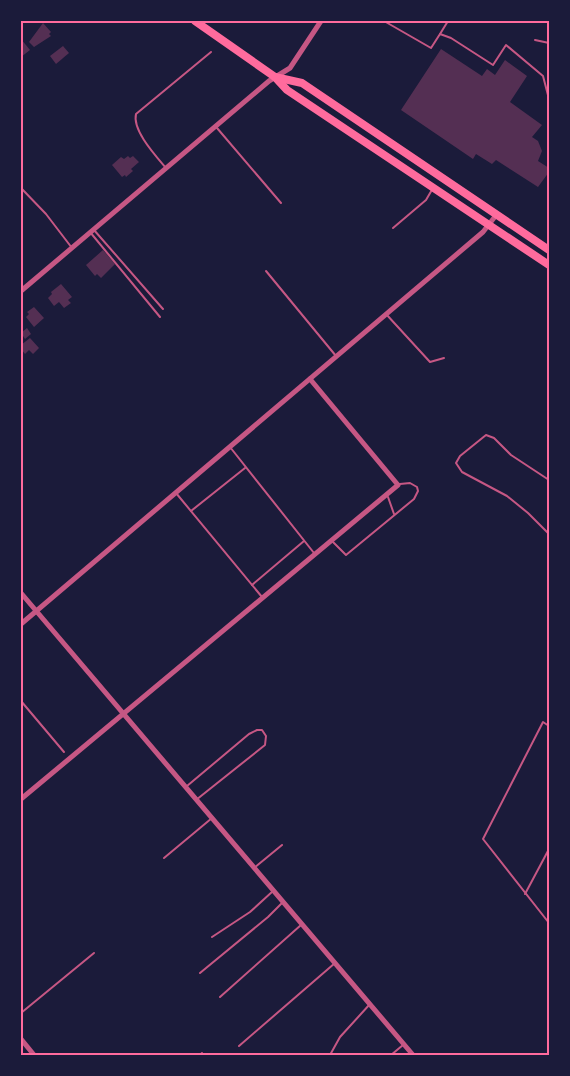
<svg xmlns="http://www.w3.org/2000/svg" width="570" height="1076" viewBox="0 0 570 1076" font-family="'Crimson Pro',serif">
	<style>
		.building { fill: #542f53 }
		.lines { fill: none; stroke-linecap: round; stroke-linejoin: round }
		.service { stroke: #c65784; stroke-width: 2 }
		.minor { stroke: #c65784; stroke-width: 5 }
		.secondary { stroke: #ff6b9d; stroke-width: 8 }
		.neatline { fill: none; stroke: #ff6b9d; stroke-width: 2 }
	</style>
	<rect width="100%" height="100%" fill="#1b1b3a"/>
	<!-- building -->
	<g class="building">
		<polygon points="43,23 51,32 49,34 51,36 34,47 29,42"/>
		<polygon points="21,39 30,50 21,57"/>
		<polygon points="63,46 69,53 56,64 50,56"/>
		<polygon points="441,49 482,76 487,69 495,75 505,60 527,76 510,102 542,125 532,137 538,141 542,151 538,161 549,168 549,172 538,187 496,160 492,164 476,154 473,159 401,110"/>
		<polygon points="128,156 130,158 133,156 139,162 131,169 133,171 126,177 125,175 122,177 112,165 121,157 124,159"/>
		<polygon points="103,250 115,264 101,278 97,274 95,276 86,265"/>
		<polygon points="61,284 72,297 68,300 71,303 64,308 59,302 54,306 48,298 52,294 51,292"/>
		<polygon points="34,307 44,318 34,327 26,317 29,314 27,312"/>
		<polygon points="27,328 31,334 25,339 21,333"/>
		<polygon points="30,338 39,348 33,354 29,350 25,354 21,349 21,345"/>
	</g>
	<g class="lines">
		<!-- service -->
		<g class="service">
			<polyline points="384,21 431,48 440,34 451,38 493,65 506,45 543,76 549,99"/>
			<polyline points="440,34 448,21"/>
			<polyline points="535,40 549,43"/>
			<polyline points="217,128 281,203"/>
			<path d="M166,168C155,155 132,130 136,114L211,52"/>
			<polyline points="21,188 46,214 72,248"/>
			<polyline points="393,228 426,200 433,188"/>
			<polyline points="94,230 163,309"/>
			<polyline points="90,232 160,317"/>
			<polyline points="266,271 336,356"/>
			<polyline points="386,314 430,362 444,358"/>
			<polyline points="230,447 314,553"/>
			<polyline points="549,480 511,455 494,438 486,435 460,456 456,463 462,472 507,496 528,513 549,534"/>
			<polyline points="176,493 262,597"/>
			<polyline points="388,497 394,514"/>
			<polyline points="191,511 245,468"/>
			<polyline points="333,542 346,555 414,499 418,491 417,487 410,483 400,484"/>
			<polyline points="252,585 304,541"/>
			<polyline points="21,701 64,752"/>
			<polyline points="549,726 543,722 483,839 549,923"/>
			<polyline points="187,786 249,734 257,730 262,730 266,736 265,745 196,800"/>
			<polyline points="164,858 212,818"/>
			<polyline points="254,868 282,845"/>
			<polyline points="525,894 549,849"/>
			<polyline points="212,937 250,912 273,891"/>
			<polyline points="200,973 268,917 283,902"/>
			<polyline points="220,997 301,925"/>
			<polyline points="21,1013 94,953"/>
			<polyline points="239,1046 335,963"/>
			<polyline points="200,1055 202,1053"/>
			<polyline points="330,1055 340,1037 370,1004"/>
			<polyline points="391,1055 403,1045"/>
		</g>
		<!-- minor -->
		<g class="minor">
			<polyline points="21,291 269,81 290,68 321,21"/>
			<polyline points="21,593 413,1055"/>
			<polyline points="21,624 483,232 497,214"/>
			<polyline points="21,799 398,485 310,379"/>
			<polyline points="21,1039 34,1055"/>
		</g>
		<!-- secondary -->
		<g class="secondary">
			<polyline points="195,21 275,77 287,90 549,265"/>
			<polyline points="275,77 302,83 549,250"/>
		</g>
	</g>
	<!-- border -->
	<rect width="570" height="1076" fill="none" stroke="#1b1b3a" stroke-width="45"/>
	<rect x="22" y="22" width="526" height="1032" class="neatline"/>
</svg>
